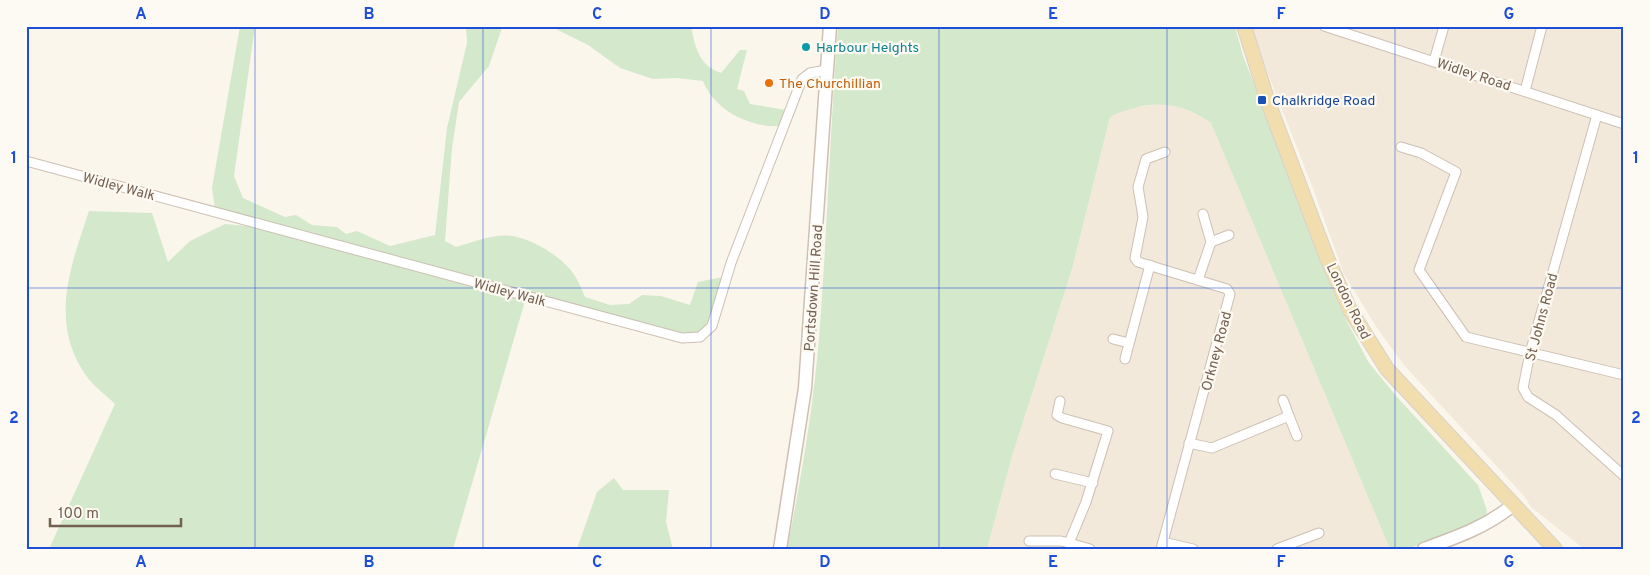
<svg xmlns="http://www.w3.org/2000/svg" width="1650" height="575" viewBox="0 0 1650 575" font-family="Overpass,sans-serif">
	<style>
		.residential { fill: #f2e9db }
		.green { fill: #d4e8cb }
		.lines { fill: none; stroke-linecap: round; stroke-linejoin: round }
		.street-casing { stroke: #ccc0b3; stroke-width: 11 }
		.secondary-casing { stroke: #cec0b1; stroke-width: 15 }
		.primary-casing { stroke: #d8d2ce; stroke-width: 16 }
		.street { stroke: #fff; stroke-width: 9 }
		.secondary { stroke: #fff; stroke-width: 12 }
		.primary { stroke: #f1ddad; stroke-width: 14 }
		.grid { fill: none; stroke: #1d4ed8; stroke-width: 1; stroke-opacity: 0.55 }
		.culture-dot { fill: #0f9aa8; stroke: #fdfaf3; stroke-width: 2 }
		.food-dot { fill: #e8710a; stroke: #fdfaf3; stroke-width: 2 }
		.transit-dot { fill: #1a4fb4; stroke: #fdfaf3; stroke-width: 2 }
		.labels { text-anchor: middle; stroke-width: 4.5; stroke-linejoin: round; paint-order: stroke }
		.culture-label { font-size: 14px; fill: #0d838f; stroke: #fdfaf3; text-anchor: start }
		.street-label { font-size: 14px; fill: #746051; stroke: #fdfaf3 }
		.food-label { font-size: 14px; fill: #c56008; stroke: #fdfaf3; text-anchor: start }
		.transit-label { font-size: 14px; fill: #164399; stroke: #fdfaf3; text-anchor: start }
		.neatline { fill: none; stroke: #1d4ed8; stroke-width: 2 }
		.grid-label { font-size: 16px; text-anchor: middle; font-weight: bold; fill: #1d4ed8 }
	</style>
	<rect width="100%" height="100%" fill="#fbf6ec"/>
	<!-- residential -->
	<g class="residential">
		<polygon points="1252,26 1624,26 1624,549 1584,549 1531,507 1524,496 1403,364 1375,325 1344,274 1312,186 1265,66"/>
		<polygon points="1169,103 1196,112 1211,123 1390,549 987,549 1013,453 1072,269 1110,117 1129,108"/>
	</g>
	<!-- green -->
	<g class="green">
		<path d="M240,26H255L234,176L243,198L285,217L296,215L312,225L337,227L346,234L357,231L390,246L435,235L447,128L467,43L466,26H505L502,28L489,66L459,102L452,148L445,241L456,247C473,242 495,233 513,236C534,240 563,257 575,276C579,282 582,290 585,297L610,305L629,304L642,295L661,296L690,305L698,282L723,277L709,322L701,332L677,334L215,208L212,188Z"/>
		<path d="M550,26H691C695,47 699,66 721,73L740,50H747L737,89L744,91L750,104L786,110L780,126C750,128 714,110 703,81L677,78L653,79L620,68L588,45Z"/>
		<path d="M838,26H1235L1243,56L1300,201L1319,259L1342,312L1369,363L1397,397L1478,485L1487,510L1486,515L1477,522L1408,549H1390L1211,123C1178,99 1147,100 1110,117L1072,269L1013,453L987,549H787C801,480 813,409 819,339C827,235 830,131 838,26Z"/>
		<path d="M89,211L152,213L168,262L190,241L225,224L247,226L416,270L525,301L453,549H49L115,404C105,394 92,385 85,374C49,321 71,265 89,211Z"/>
		<polygon points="614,478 623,490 669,490 666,522 673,549 577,549 597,492"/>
	</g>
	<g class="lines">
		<defs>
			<g id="street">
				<polyline points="1324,26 1624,124"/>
				<polyline points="1434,61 1444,26"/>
				<polyline points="1525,91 1542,26"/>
				<polyline points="1597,115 1530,353 1523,388 1528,397 1556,415 1624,476"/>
				<polyline points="1401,147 1421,153 1456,172 1419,270 1466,337 1624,375"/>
				<polyline points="26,161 682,338 700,337 712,326 731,263 802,79 810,73 826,70"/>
				<polyline points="1211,242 1229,235"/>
				<polyline points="1198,280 1211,242 1203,214"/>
				<polyline points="1113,339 1129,343"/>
				<polyline points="1125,359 1150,265"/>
				<polyline points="1283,400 1289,416"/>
				<polyline points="1060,401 1057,415 1062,418 1108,431 1086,502 1069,543 1090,549"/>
				<polyline points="1189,443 1212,448 1289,416 1297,436"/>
				<polyline points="1055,474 1093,483"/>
				<polyline points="1029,541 1061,541 1069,543"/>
				<polyline points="1163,542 1193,549"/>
				<polyline points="1161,549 1230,294 1227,289 1138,262 1135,258 1143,217 1138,187 1146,159 1165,152"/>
				<polyline points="1277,549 1319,533"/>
			</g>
			<g id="secondary">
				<polyline points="780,549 805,388 830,26"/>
				<path d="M1424,549C1457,537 1486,527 1513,505"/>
			</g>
			<polyline id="primary" points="1244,26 1268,102 1327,258 1350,310 1387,369 1555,549"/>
		</defs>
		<!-- street casing -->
		<use href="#street" class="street-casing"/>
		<!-- secondary casing -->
		<use href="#secondary" class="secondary-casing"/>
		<!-- primary casing -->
		<use href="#primary" class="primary-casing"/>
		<!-- street -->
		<use href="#street" class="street"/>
		<!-- secondary -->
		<use href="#secondary" class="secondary"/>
		<!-- primary -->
		<use href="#primary" class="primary"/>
	</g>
	<!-- grid -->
	<path class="grid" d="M255,26V549M483,26V549M711,26V549M939,26V549M1167,26V549M1395,26V549M26,288H1624"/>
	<!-- markers -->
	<circle class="culture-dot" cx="806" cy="47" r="5"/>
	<circle class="food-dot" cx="769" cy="83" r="5"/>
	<rect class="transit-dot" x="1257" y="95" width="10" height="10" rx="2.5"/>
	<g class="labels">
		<!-- culture labels -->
		<g class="culture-label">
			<text x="816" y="52">Harbour Heights</text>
		</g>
		<!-- street labels -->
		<g class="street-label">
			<text transform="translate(1474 74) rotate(18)" y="5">Widley Road</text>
			<text transform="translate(119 186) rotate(15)" y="5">Widley Walk</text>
			<text transform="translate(813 288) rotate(-86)" y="5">Portsdown Hill Road</text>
			<text transform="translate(510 292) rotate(15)" y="5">Widley Walk</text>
			<text transform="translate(1349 301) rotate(64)" y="5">London Road</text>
			<text transform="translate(1541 317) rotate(-75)" y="5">St Johns Road</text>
			<text transform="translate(1216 351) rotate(-75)" y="5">Orkney Road</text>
		</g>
		<!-- food labels -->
		<g class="food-label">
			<text x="779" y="88">The Churchillian</text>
		</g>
		<!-- transit labels -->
		<g class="transit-label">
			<text x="1272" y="105">Chalkridge Road</text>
		</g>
	</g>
	<!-- border -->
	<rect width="1650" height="575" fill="none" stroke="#fdfaf3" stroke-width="55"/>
	<!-- scale -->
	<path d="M50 518v8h131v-8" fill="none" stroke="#746051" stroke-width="2.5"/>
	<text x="58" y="518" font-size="15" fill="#746051" stroke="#fdfaf3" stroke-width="4" paint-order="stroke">100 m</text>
	<rect x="28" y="28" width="1594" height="520" class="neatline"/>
	<g class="grid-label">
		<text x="141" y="19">A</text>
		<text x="369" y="19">B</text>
		<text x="597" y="19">C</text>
		<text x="825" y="19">D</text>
		<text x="1053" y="19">E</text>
		<text x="1281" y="19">F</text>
		<text x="1509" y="19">G</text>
		<text x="14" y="163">1</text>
		<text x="1636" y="163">1</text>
		<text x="14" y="423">2</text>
		<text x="1636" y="423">2</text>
		<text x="141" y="567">A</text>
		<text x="369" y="567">B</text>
		<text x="597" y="567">C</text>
		<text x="825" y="567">D</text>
		<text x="1053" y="567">E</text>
		<text x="1281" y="567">F</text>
		<text x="1509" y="567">G</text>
	</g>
</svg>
